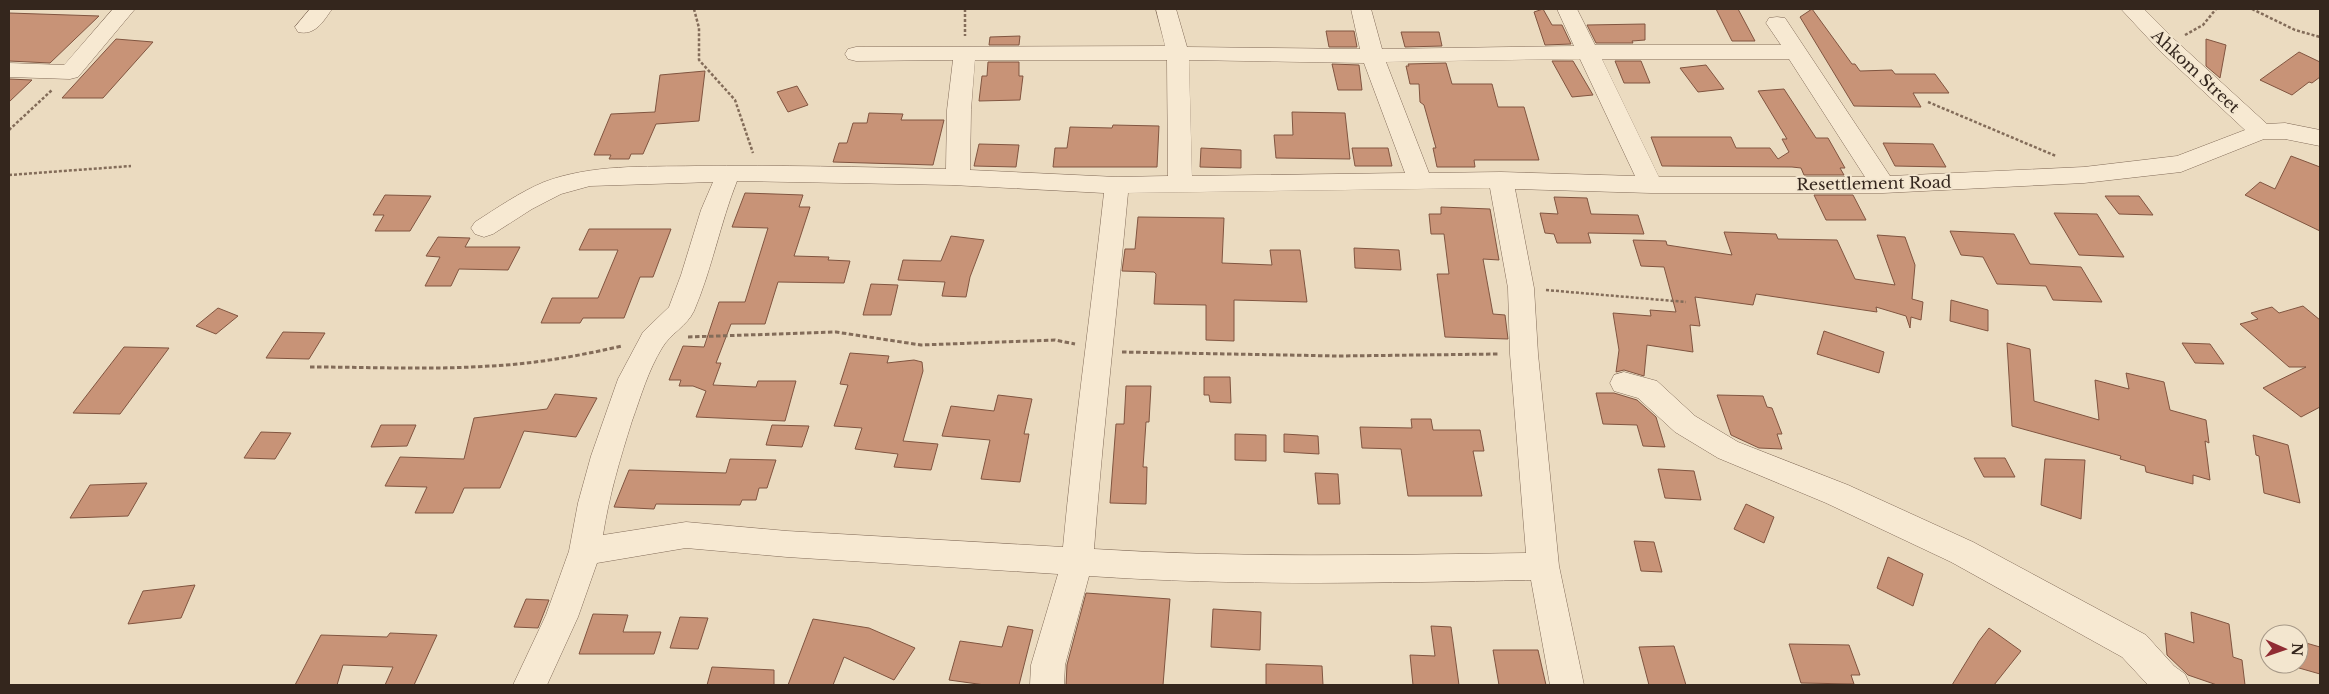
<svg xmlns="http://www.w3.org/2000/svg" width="2329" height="694" viewBox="0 0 2329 694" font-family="'Libre Baskerville',serif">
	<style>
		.building { fill: #c89377; stroke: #815540 }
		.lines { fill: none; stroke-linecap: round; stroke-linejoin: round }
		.minor-casing { stroke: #836c59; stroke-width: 1 }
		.path-far1 { stroke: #836c59; stroke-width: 2.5; stroke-dasharray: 3 2; stroke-linecap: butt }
		.path { stroke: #836c59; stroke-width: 3; stroke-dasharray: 4.5 2.5; stroke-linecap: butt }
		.minor { fill: #f7e9d2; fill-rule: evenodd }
		.labels { text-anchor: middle; stroke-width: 4; stroke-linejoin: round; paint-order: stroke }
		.street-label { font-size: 16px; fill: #34261d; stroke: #f3e6cf }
	</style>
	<rect width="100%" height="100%" fill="#ebdbc0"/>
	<!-- building -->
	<g class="building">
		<polygon points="1543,9 1552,25 1562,25 1571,44 1545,45 1534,12"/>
		<polygon points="1716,9 1738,9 1755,41 1732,41"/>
		<polygon points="1812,9 1852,64 1855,64 1860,71 1892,70 1895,74 1935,74 1949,93 1913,93 1921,107 1854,106 1800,17"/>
		<polygon points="9,13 99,16 50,63 9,61"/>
		<polygon points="1645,24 1645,40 1632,41 1633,43 1596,43 1587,25"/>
		<polygon points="1326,31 1354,31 1357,47 1329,47"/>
		<polygon points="1401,32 1439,32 1442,46 1405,47"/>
		<polygon points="1020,36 1019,45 989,45 990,37"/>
		<polygon points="116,39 153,42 103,98 62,98"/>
		<polygon points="2206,39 2226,45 2220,78 2206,66"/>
		<polygon points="2299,52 2320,62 2320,77 2312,83 2309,82 2292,95 2260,80"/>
		<polygon points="1552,61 1573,61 1593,95 1572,97"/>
		<polygon points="1615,61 1641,61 1650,83 1624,83"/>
		<polygon points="988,62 1019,62 1019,76 1023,76 1020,100 979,101 982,76 987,76"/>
		<polygon points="1446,63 1452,84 1492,84 1498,107 1524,107 1539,160 1474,160 1475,167 1437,167 1433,148 1436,148 1424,105 1420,102 1419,84 1410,84 1406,66 1409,66 1408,64"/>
		<polygon points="1332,64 1359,65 1362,90 1338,90"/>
		<polygon points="1706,65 1724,89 1698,92 1680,68"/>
		<polygon points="705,71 699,121 656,124 643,154 631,154 629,159 609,159 611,155 594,155 611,114 655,112 660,75"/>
		<polygon points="9,79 32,80 9,102"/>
		<polygon points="797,86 808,105 788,112 777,92"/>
		<polygon points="1784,89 1816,138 1828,138 1845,168 1840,168 1844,175 1804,175 1801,168 1792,167 1662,166 1651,137 1731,137 1736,148 1770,148 1778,159 1789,152 1782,139 1787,139 1758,91"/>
		<polygon points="1292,112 1345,113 1350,159 1276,158 1274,135 1293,135"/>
		<polygon points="869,113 903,114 901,120 944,120 933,165 833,162 839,143 847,143 853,123 867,123"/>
		<polygon points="1113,125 1159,126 1157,167 1053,167 1055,148 1067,148 1070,127 1112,128"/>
		<polygon points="1883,143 1933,144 1946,167 1895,166"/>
		<polygon points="979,144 1019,145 1016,167 974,166"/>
		<polygon points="1201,148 1241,150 1241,168 1200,167"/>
		<polygon points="1352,148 1388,148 1392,166 1355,166"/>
		<polygon points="2291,156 2320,167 2320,231 2245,195 2260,182 2275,189"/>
		<polygon points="745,193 803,195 799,207 810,207 794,256 829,257 828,260 850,261 844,283 778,282 765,324 731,324 716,363 721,363 713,385 756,387 758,381 796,381 785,421 696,417 706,391 693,386 679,386 681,380 669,380 683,346 704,347 719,302 745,302 768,228 732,227"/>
		<polygon points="385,195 431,196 410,231 375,231 384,215 373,215"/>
		<polygon points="1814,195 1853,195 1866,220 1826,220"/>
		<polygon points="2105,196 2139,196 2153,215 2119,214"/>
		<polygon points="1554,197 1587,198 1591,214 1638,215 1644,234 1588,233 1591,243 1557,243 1554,234 1545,233 1540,213 1558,214"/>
		<polygon points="1441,207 1490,209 1499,260 1483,259 1493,314 1505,315 1508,339 1445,337 1437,274 1449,274 1444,234 1431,234 1429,214 1441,214"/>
		<polygon points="2054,213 2097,214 2124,257 2079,255"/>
		<polygon points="1138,217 1224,218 1222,263 1272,265 1270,250 1300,250 1307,302 1234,300 1234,341 1206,340 1206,305 1154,304 1156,274 1154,272 1122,271 1125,249 1135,249"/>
		<polygon points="589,229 671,229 653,277 640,277 624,318 583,318 580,323 541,323 552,298 598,298 618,250 579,250"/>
		<polygon points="1950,231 2014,234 2030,264 2081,267 2102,302 2053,300 2046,286 1997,284 1983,257 1961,255"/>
		<polygon points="1724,232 1776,234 1778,239 1837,240 1855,279 1895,285 1877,235 1905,237 1915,265 1912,299 1923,302 1921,320 1911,317 1910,328 1906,316 1876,307 1877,312 1756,294 1753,305 1695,297 1700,326 1690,325 1693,352 1647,345 1644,376 1624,370 1616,372 1619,350 1613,313 1651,316 1650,310 1676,312 1664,267 1641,266 1633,240 1666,241 1667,245 1732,255"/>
		<polygon points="951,236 984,240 970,277 966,297 942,296 945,282 898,280 903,260 941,261"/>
		<polygon points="438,237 470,238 465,247 520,247 508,270 459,269 451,286 425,286 440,257 426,256"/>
		<polygon points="1354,248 1399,250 1401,270 1355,268"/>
		<polygon points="871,284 898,285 891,315 863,315"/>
		<polygon points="1951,300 1988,310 1988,331 1950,321"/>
		<polygon points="2303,306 2320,320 2320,407 2301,417 2263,388 2306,367 2289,367 2240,324 2258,319 2251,313 2272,307 2279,313"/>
		<polygon points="218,308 238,316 216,334 196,326"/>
		<polygon points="1824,331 1884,352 1879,373 1817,354"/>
		<polygon points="283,332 325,333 309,359 266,358"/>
		<polygon points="2007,343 2030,349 2034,401 2099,420 2095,380 2129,389 2126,373 2164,382 2170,410 2206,420 2209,443 2205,441 2210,480 2193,475 2193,484 2146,472 2145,466 2120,459 2121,456 2012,426"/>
		<polygon points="2182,343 2210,344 2224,364 2195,363"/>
		<polygon points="124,347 169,348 120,414 73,413"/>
		<polygon points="850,353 889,356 887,363 914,360 922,362 923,371 903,441 938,444 931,470 894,467 898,454 855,449 862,428 834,426 848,385 840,384"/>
		<polygon points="1204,377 1230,377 1231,403 1210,402 1209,395 1204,395"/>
		<polygon points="1126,386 1151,386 1149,422 1146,422 1143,467 1147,467 1146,504 1110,503 1116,424 1124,424"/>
		<polygon points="1596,393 1614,393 1637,400 1656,417 1665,447 1643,446 1637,425 1603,424"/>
		<polygon points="555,394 597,398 576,437 524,431 500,488 464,488 453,513 415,513 427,487 385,486 400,457 464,459 474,418 547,409"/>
		<polygon points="998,395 1032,399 1024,434 1029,434 1020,482 981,479 990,440 942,436 951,406 994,411"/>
		<polygon points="1717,395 1763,396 1767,407 1772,408 1782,434 1777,434 1782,449 1759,448 1731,435"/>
		<polygon points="1411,419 1431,419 1433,430 1480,430 1484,451 1473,451 1482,496 1408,496 1401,449 1362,448 1360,427 1412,428"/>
		<polygon points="381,425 416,425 407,446 371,447"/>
		<polygon points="772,425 809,426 802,447 766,445"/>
		<polygon points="261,432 291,433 275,459 244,458"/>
		<polygon points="1235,434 1266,435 1266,461 1235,460"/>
		<polygon points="1284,434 1318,436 1319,454 1284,452"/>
		<polygon points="2253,435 2288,445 2300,503 2264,493 2259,456 2256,455"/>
		<polygon points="1974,458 2005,458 2015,477 1984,477"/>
		<polygon points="730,459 776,460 767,488 759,488 756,500 742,500 740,505 656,504 654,509 614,507 629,470 726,473"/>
		<polygon points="2045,459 2085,460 2081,519 2041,505"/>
		<polygon points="1658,469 1694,471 1701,500 1665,498"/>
		<polygon points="1315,473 1338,474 1340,504 1318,504"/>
		<polygon points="147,483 128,516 70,518 90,485"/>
		<polygon points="1746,504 1774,517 1764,543 1734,529"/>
		<polygon points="1634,541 1654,542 1662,572 1641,571"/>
		<polygon points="1888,557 1923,574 1913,606 1877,588"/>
		<polygon points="195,585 181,618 128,624 143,591"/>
		<polygon points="1086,593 1170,599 1163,685 1066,685 1067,665"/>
		<polygon points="526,599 549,600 538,628 514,627"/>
		<polygon points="1213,609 1261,612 1260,650 1211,647"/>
		<polygon points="2191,612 2229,624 2233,657 2242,660 2245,685 2217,685 2188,675 2167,655 2165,633 2194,643"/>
		<polygon points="593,614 628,615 623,632 661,632 654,654 579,654"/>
		<polygon points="680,617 708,618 698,649 670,648"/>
		<polygon points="813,619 869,628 915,648 894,680 844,657 833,685 788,685"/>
		<polygon points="1008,626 1033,630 1019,685 985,685 949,680 960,641 1002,647"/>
		<polygon points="1431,626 1451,627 1459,685 1413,685 1410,655 1435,656"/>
		<polygon points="1989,628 2021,651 1994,685 1952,685 1979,641"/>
		<polygon points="390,633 437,635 414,685 385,685 393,667 343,665 337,685 295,685 321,635 387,637"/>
		<polygon points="2299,641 2320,647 2320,674 2299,668"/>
		<polygon points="1789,644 1849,645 1860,675 1851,675 1854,684 1801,683"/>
		<polygon points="1674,646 1686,685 1649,685 1639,647"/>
		<polygon points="1493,650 1538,650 1546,685 1499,685"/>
		<polygon points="1266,664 1322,666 1323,685 1266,685"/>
		<polygon points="712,667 774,670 774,685 707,685"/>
	</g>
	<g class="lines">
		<defs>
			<g id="minor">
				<polygon points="113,9 135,9 78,77 70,79 9,77 9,63 64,65"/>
				<path d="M310,9H332C323,22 315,36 298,32L295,27Z"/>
				<path d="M1156,9H1176L1187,47L1360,49L1351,9H1371L1382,49L1574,46L1557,9H1577L1595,45H1781L1766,23L1769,18L1777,17L1785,18L1890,176L2084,167L2177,156L2245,130L2159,50L2121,9H2144L2175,40L2267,124L2285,123L2320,130V146L2285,139H2264L2181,172L2084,183L1883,193H1651L1515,189L1534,288L1538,354L1559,566L1584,685H1550L1531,580C1383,583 1236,586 1089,576L1065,665L1064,685H1030L1031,665L1058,574L787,557L686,548L597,563L578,617L547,685H513L546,615L569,551L578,503L591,456L618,379L643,332L669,307L681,275L701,210L713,182L590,186L561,194L532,209L493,234L484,237L475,234L471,228L475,222C497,208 520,192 544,182C592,164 645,167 695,166C779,165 862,167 946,169L947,110L953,60L856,61L848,59L845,54L848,49L856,47L1165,46ZM1580,59L1635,176L1501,172L1429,173L1386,62ZM1602,59H1789L1865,177H1659ZM975,60H1167L1168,176L1117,177L970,170L971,110ZM1189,60L1364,63L1405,173L1192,176ZM737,181L952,185L1104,193C1091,311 1074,429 1063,547L787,531L686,522L603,535C609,496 620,459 632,421C641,396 648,371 662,348C670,334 687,326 694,311C712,269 720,224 737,181ZM1490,188L1508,288L1510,354L1526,553C1382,555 1238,558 1094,549C1103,430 1117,312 1128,193Z"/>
				<polygon points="1624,372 1657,381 1695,416 1738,442 1848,485 1973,542 2146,635 2174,666 2185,674 2190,685 2148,685 2122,657 1951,562 1826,503 1718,458 1675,432 1638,398 1614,391 1610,383 1614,375"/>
			</g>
		</defs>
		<!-- minor casing -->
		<use href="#minor" class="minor-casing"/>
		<!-- path-far1 -->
		<g class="path-far1">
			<polyline points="694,9 699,28 699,60 735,100 753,153"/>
			<polyline points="965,9 965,36"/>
			<polyline points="2252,9 2295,30 2320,37"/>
			<polyline points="2185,35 2203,25 2216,9"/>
			<polyline points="1928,102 2056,156"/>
			<polyline points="9,130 52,90"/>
			<polyline points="9,175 131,166"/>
			<polyline points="1546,290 1686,302"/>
		</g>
		<!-- path -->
		<g class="path">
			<polyline points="688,337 836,332 921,345 1055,340 1075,344"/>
			<polyline points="1122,352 1338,356 1499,354"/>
			<path d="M310,367C370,367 430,370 490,366C534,364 578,356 622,346"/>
		</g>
		<!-- minor -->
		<use href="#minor" class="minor"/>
	</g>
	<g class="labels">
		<!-- street labels -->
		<g class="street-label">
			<text transform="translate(2196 71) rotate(43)" y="6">Ahkom Street</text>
			<text transform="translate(1874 183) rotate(-1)" y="6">Resettlement Road</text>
		</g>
	</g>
	<!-- border -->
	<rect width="2329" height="694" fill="none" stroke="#34261d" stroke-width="20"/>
	<!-- north arrow -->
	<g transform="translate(2284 649) rotate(92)"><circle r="24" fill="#f3e6cf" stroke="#a79988"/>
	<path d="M0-4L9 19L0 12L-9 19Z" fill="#902c33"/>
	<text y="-8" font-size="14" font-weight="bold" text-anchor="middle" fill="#34261d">N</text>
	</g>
</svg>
